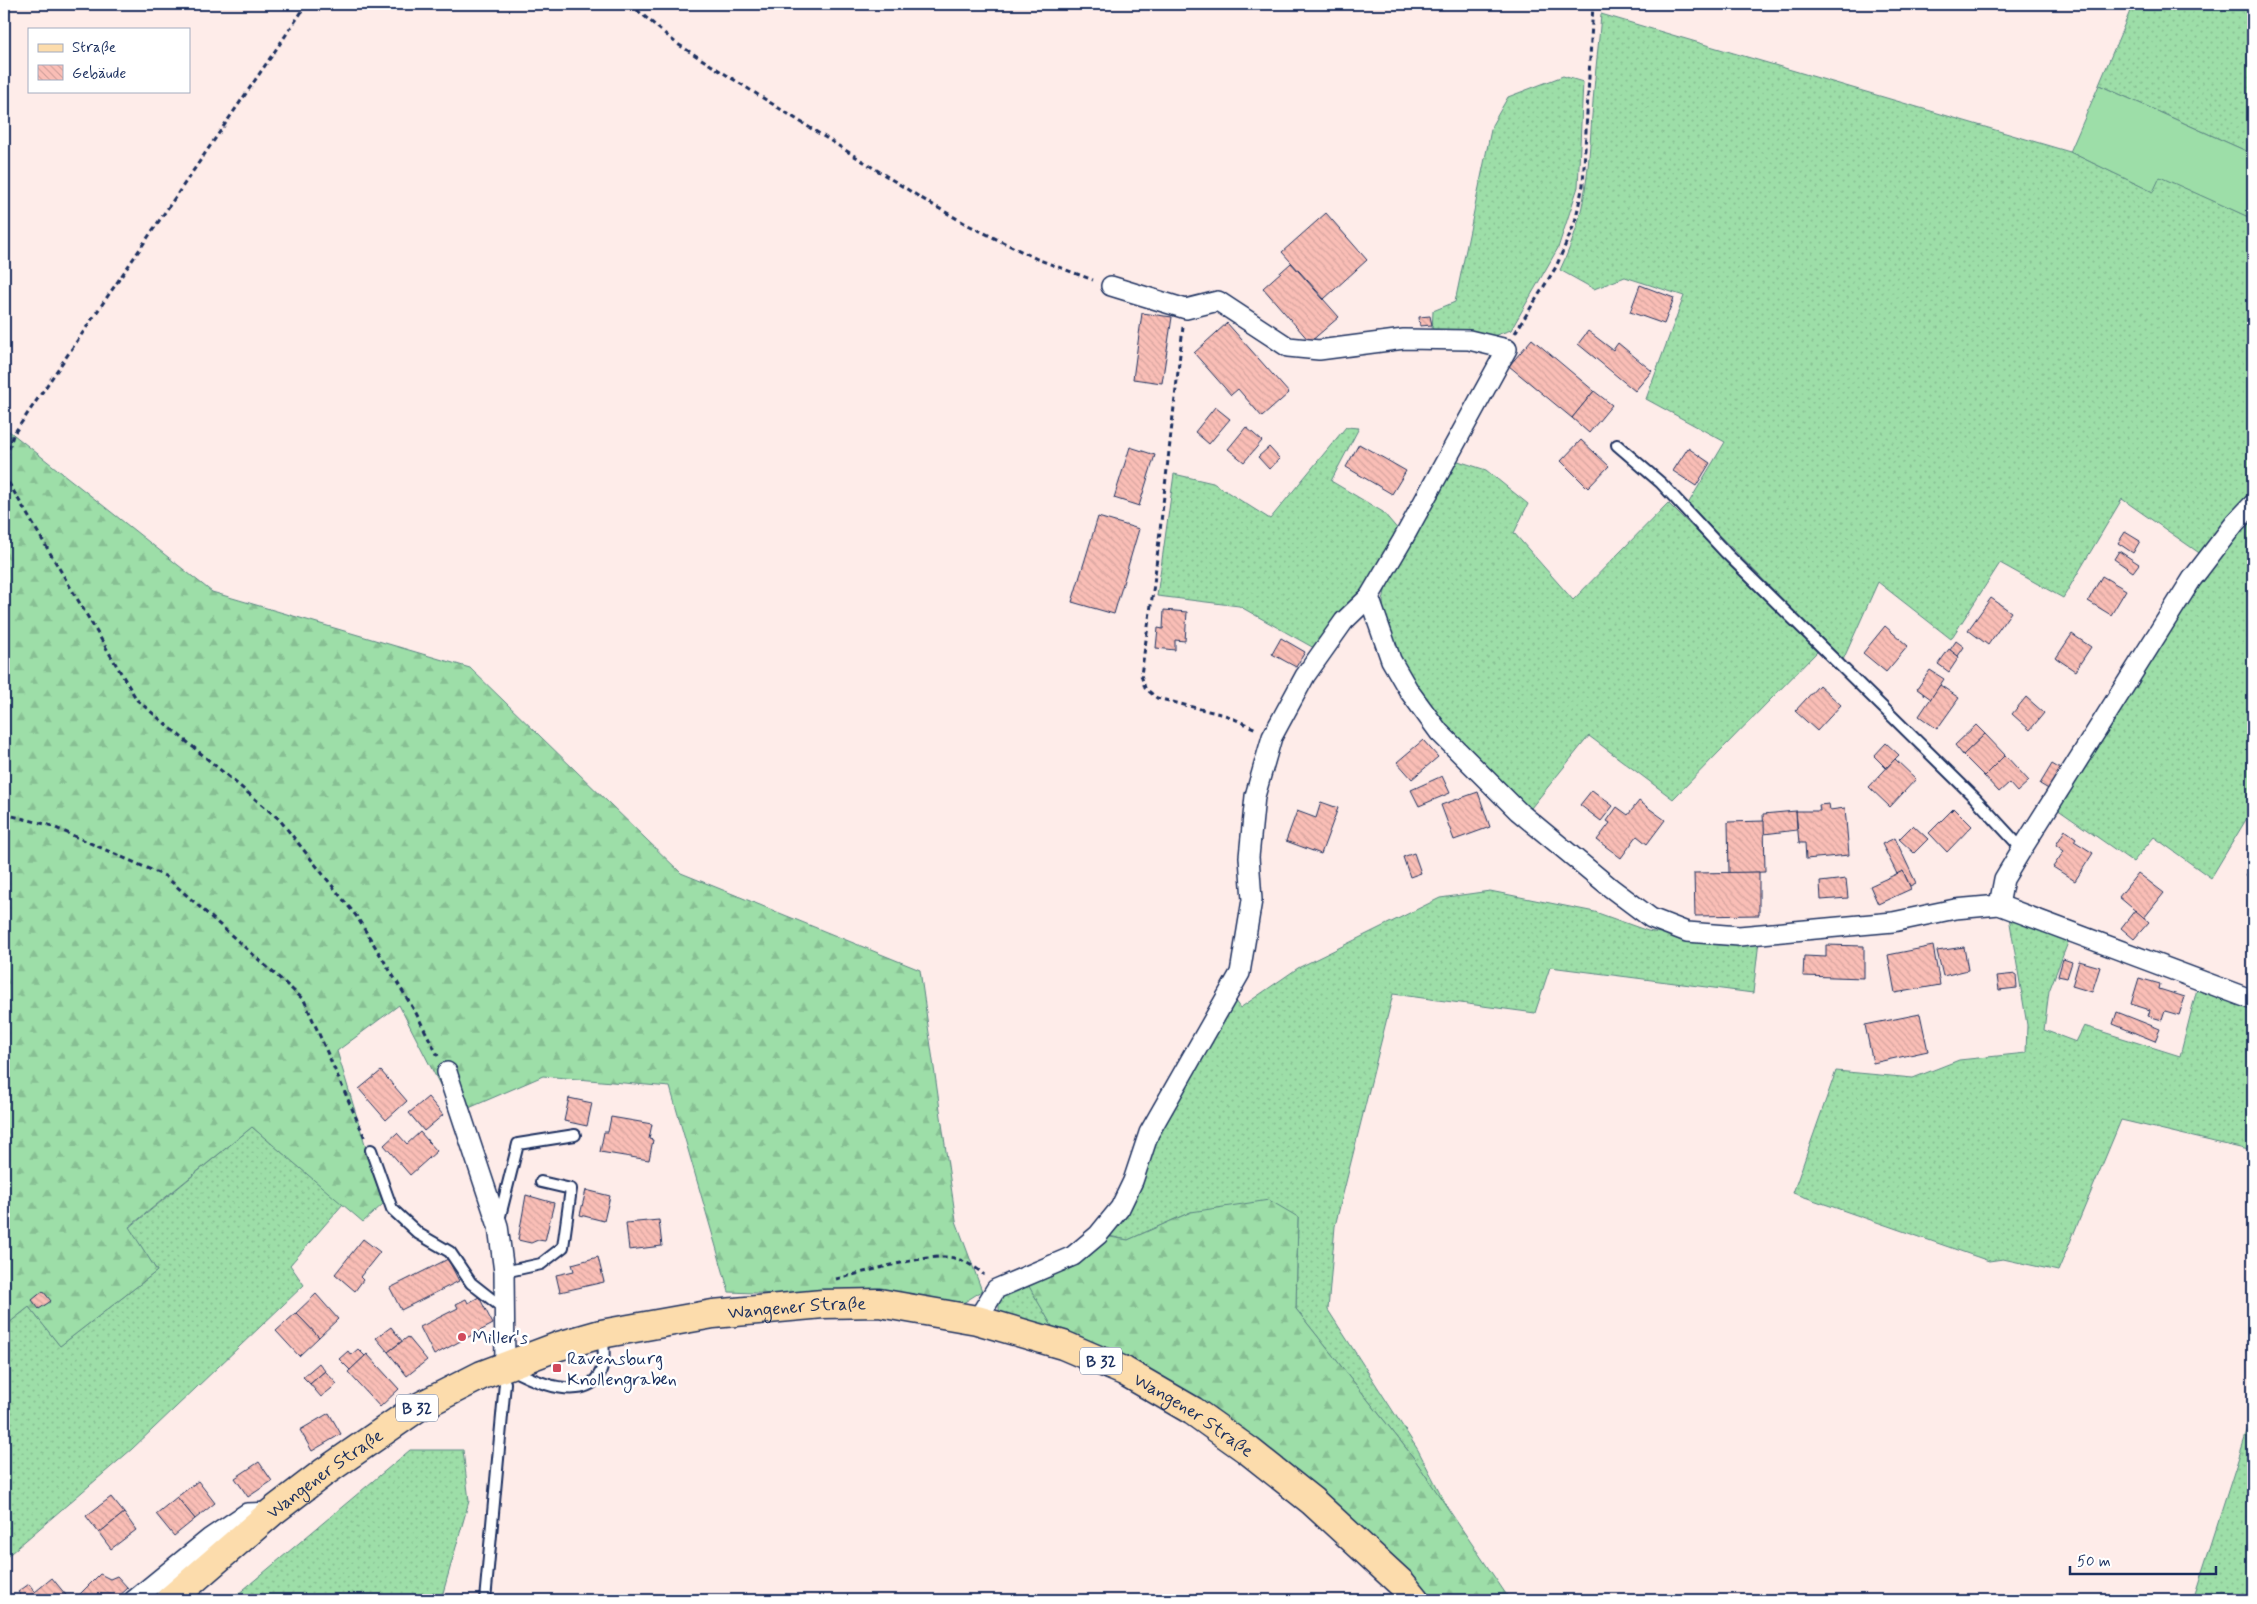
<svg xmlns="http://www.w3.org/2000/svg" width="2257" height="1604" viewBox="0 0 2257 1604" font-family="Mynerve,sans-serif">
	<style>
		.grass { fill: url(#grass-dots); stroke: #5c8683 }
		.forest { fill: url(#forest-firs); stroke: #5c8683 }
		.garden { fill: #9ddea8; stroke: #5c8683 }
		.building { fill: url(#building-back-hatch); stroke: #1b2f5e }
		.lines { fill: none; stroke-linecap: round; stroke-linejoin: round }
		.service-casing { stroke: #1b2f5e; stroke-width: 14 }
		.minor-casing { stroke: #1b2f5e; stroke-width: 22 }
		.primary-casing { stroke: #1b2f5e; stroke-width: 31 }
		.path { stroke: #1b2f5e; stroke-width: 3; stroke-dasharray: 5 4; stroke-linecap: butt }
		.service { stroke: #fff; stroke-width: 10 }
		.minor { stroke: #fff; stroke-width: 19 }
		.primary { stroke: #fcdcac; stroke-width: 28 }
		.poi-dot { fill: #d1495b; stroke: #fff; stroke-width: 2 }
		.labels { text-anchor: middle; stroke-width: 5; stroke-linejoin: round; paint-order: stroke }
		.shield { fill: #fff; stroke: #5f6d8e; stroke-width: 1 }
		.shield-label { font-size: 16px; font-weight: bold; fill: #1b2f5e }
		.street-label { font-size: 18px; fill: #1b2f5e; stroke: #fff }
		.poi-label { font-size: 18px; fill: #1b2f5e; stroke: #fff; text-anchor: start }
	</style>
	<defs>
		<pattern id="grass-dots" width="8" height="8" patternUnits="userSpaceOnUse" patternTransform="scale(1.25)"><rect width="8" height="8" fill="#9ddea8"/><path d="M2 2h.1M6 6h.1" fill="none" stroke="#87bf93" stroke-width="1.8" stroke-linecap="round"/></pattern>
		<pattern id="forest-firs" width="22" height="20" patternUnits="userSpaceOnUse" patternTransform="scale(1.25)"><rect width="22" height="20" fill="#9ddea8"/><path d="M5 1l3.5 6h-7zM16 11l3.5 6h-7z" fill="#87bf93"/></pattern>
		<pattern id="building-back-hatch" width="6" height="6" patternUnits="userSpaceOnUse" patternTransform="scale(1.25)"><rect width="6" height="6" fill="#fabeb6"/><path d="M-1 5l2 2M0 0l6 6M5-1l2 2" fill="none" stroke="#d6a49f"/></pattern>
	</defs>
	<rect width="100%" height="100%" fill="#feece9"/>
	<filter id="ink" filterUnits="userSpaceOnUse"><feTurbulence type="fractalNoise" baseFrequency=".02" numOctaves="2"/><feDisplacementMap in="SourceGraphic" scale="10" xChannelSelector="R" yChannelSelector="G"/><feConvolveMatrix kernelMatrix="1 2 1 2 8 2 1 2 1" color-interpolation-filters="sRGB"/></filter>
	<g filter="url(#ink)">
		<!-- grass -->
		<g class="grass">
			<polygon points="2133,4 2253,4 2253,154 2099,85"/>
			<path d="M1601,14L2070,152L2152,191L2160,176L2253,219V498L2205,557L2122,499L2063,598L2000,563L1951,639L1878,582L1843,660L1688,504L1725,442L1646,399L1684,296L1625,277L1594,289L1560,270C1589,209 1588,166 1593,102C1595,72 1599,43 1601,14Z"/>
			<polygon points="1563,76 1583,82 1578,187 1558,248 1511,330 1493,336 1432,331 1433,311 1455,302 1492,125 1508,97"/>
			<polygon points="1346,427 1359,428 1331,481 1383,512 1400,532 1370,581 1314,648 1239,606 1157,596 1174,474 1213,483 1270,519"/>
			<polygon points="1452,459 1486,470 1528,504 1514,533 1573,600 1668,503 1818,651 1673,799 1589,736 1531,808 1516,804 1414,688 1384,626 1383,601 1387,581"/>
			<polygon points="2253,516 2253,808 2211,878 2154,837 2133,862 2057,809 2213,563"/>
			<polygon points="1490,891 1595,912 1648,931 1704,940 1759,941 1753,993 1550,967 1535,1013 1393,994 1335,1226 1328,1310 1418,1450 1451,1514 1413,1457 1296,1309 1298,1217 1191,1212 1128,1240 1109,1236 1159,1129 1232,997 1240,1008 1298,968 1440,898"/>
			<polygon points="2009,917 2069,940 2049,991 2044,1030 2076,1042 2084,1026 2180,1056 2198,985 2253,1010 2253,1151 2121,1120 2058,1271 2003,1259 1989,1261 1793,1193 1836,1071 1913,1078 1959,1060 2026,1053 2027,1025"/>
			<polygon points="252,1127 343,1204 290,1265 304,1285 132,1449 4,1559 4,1327 29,1307 60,1346 157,1271 129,1228"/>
			<polygon points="1027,1282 1056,1333 999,1314 999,1300"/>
			<polygon points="2253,1413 2253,1600 2193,1600"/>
			<polygon points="410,1450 463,1450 469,1501 441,1600 231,1600"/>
		</g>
		<!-- forest -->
		<g class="forest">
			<polygon points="4,427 212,592 470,668 681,873 920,970 956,1221 982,1291 963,1303 880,1292 805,1295 729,1292 670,1087 543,1076 455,1114 399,1005 337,1051 383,1204 363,1222 252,1127 129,1227 157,1271 60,1346 29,1307 4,1327"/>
			<polygon points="1269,1200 1298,1217 1296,1309 1413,1457 1510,1600 1393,1600 1401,1584 1312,1501 1063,1345 1023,1276 1098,1235 1128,1240 1191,1212"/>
		</g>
		<!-- garden -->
		<polygon class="garden" points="2099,85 2253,154 2253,219 2160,177 2153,192 2070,152"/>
		<!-- building -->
		<g class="building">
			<polygon points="1326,213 1367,260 1324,299 1282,252"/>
			<polygon points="1291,263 1339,317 1310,342 1263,288"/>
			<polygon points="1640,285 1674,298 1664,324 1630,312"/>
			<polygon points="1142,313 1172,317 1162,383 1133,379"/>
			<polygon points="1430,316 1432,325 1420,326 1419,317"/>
			<polygon points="1227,323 1289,393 1262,417 1238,389 1231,395 1194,353"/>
			<polygon points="1588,331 1613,350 1618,343 1652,371 1635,391 1578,344"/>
			<polygon points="1532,339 1594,391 1572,418 1509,366"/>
			<polygon points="1594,391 1612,405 1589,433 1572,418"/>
			<polygon points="1215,407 1230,419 1209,444 1195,432"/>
			<polygon points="1246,427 1262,441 1244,462 1228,449"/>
			<polygon points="1581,440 1609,466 1588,488 1561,461"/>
			<polygon points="1359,444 1406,471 1392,494 1346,467"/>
			<polygon points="1130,447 1155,455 1139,506 1114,498"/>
			<polygon points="1269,447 1280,459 1269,469 1258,457"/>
			<polygon points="1688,448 1710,463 1696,486 1673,471"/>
			<polygon points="1098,517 1139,529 1114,614 1072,602"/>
			<polygon points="2125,532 2140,541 2133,553 2118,543"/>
			<polygon points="2119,551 2139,564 2133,572 2114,559"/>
			<polygon points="2102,576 2126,590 2111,615 2088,601"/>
			<polygon points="1991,598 2011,612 1988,645 1968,630"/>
			<polygon points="1164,610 1187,612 1185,641 1175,640 1175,650 1156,648 1158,628 1163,629"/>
			<polygon points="1885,626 1908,646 1886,672 1863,653"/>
			<polygon points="2072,634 2091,647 2075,671 2056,658"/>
			<polygon points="1281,638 1305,652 1296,667 1272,654"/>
			<polygon points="1956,641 1964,647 1958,656 1950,650"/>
			<polygon points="1949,649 1959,657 1949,672 1938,664"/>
			<polygon points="1930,670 1944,679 1931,699 1917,689"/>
			<polygon points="1819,685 1841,705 1817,731 1795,711"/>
			<polygon points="1940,685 1959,698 1937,729 1919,716"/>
			<polygon points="2026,697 2044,713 2030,730 2012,714"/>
			<polygon points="1976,725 1985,734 1963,755 1955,745"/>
			<polygon points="1985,734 2005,755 1984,776 1963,755"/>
			<polygon points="1423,740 1438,757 1412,779 1397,762"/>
			<polygon points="1886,743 1899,755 1886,768 1874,756"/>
			<polygon points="2005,755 2029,781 2017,792 2009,783 1999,792 1984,776"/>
			<polygon points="1895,759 1916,779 1890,807 1869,787"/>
			<polygon points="2052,764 2062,770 2050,790 2040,784"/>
			<polygon points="1442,776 1450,793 1419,806 1411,790"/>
			<polygon points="1592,790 1613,806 1601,821 1580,805"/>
			<polygon points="1478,792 1490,827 1454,840 1441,805"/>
			<polygon points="1639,801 1665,820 1647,844 1637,836 1621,858 1597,840 1610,823 1607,821 1617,807 1628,815"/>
			<polygon points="1321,802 1338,808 1321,854 1286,841 1297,811 1316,818"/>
			<polygon points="1829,804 1830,810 1845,808 1849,855 1806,859 1805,843 1799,843 1796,811 1820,811 1819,805"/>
			<polygon points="1954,808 1972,826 1947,852 1929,833"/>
			<polygon points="1796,811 1797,830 1764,834 1763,814"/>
			<polygon points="1764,821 1765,872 1729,873 1728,822"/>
			<polygon points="1913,825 1928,839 1914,853 1899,839"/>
			<polygon points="2065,830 2076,838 2074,841 2093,853 2075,881 2053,867 2064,851 2056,845"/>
			<polygon points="1895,838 1916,883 1910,886 1903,871 1897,874 1882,844"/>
			<polygon points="1414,853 1421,873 1410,877 1403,857"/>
			<polygon points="2253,867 2253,881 2246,876"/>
			<polygon points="1903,871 1911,889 1878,904 1870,886"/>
			<polygon points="1759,872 1759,915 1695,916 1694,873"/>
			<polygon points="2138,873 2164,893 2144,918 2119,897"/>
			<polygon points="1846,879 1848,898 1821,900 1820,882"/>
			<polygon points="2135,910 2149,922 2134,939 2121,928"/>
			<polygon points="1826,945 1864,946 1864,978 1803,976 1804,956 1826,957"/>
			<polygon points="1933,946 1940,985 1895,993 1888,955"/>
			<polygon points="1964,947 1968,970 1943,976 1937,951"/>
			<polygon points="2063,959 2072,962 2067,978 2058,976"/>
			<polygon points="2079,961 2100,967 2092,992 2072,986"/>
			<polygon points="2016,974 2017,988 1999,990 1997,976"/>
			<polygon points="2139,978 2160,984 2159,989 2185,997 2179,1015 2165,1011 2162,1020 2148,1016 2150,1010 2131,1004"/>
			<polygon points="2117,1012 2160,1029 2155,1041 2113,1024"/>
			<polygon points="1920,1014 1928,1051 1873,1063 1865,1025"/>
			<polygon points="381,1071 407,1101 386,1120 359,1089"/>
			<polygon points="428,1097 443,1115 424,1131 409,1113"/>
			<polygon points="569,1098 592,1103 587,1126 564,1121"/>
			<polygon points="611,1117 652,1124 649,1139 653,1140 649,1160 600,1152 604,1132 608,1132"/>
			<polygon points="420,1132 437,1151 410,1175 384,1145 397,1133 407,1144"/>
			<polygon points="586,1190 610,1196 604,1221 580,1215"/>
			<polygon points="526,1195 554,1203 545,1241 538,1240 531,1243 518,1240"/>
			<polygon points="659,1220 662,1246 629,1250 626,1223"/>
			<polygon points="363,1239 380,1252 360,1277 363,1280 355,1291 335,1274"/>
			<polygon points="598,1257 604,1282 560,1292 556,1275 574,1271 572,1264"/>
			<polygon points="448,1259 459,1281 401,1310 390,1288"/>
			<polygon points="43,1291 51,1301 39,1309 32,1300"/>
			<polygon points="316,1294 338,1319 319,1337 296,1313"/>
			<polygon points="479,1297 493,1324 434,1355 420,1327 458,1308 456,1304 466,1299 468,1303"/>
			<polygon points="296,1313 319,1337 299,1356 276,1331"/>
			<polygon points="391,1327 402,1341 388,1352 376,1338"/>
			<polygon points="408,1337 427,1360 407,1376 388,1352"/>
			<polygon points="358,1349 365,1356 350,1370 339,1359 348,1351 351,1355"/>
			<polygon points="367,1354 399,1389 380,1407 348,1372"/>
			<polygon points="319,1363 325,1371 310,1384 303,1377"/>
			<polygon points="325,1371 337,1384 321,1397 310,1384"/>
			<polygon points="329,1413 341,1434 312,1451 300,1430"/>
			<polygon points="259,1462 272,1481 248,1497 235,1478"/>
			<polygon points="198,1481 215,1503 195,1519 177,1497"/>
			<polygon points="111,1497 124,1513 99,1533 86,1516"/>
			<polygon points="177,1497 195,1519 174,1536 156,1514"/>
			<polygon points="124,1513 136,1530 111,1549 99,1533"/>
			<polygon points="100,1574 110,1579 117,1576 128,1588 115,1600 78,1600 76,1598"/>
			<polygon points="52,1578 70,1600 25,1600 18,1592 29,1584 35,1592"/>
		</g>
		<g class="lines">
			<defs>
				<g id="service">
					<polyline points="1617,445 1661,483 1726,553 1975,798 2022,849"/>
					<polyline points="371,1150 392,1209 419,1234 450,1252 471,1283 504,1309"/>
					<polyline points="499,1220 518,1144 575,1135"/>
					<polyline points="504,1272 541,1264 563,1247 571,1189 541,1182"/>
					<path d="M511,1369C552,1391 615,1409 602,1336"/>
					<polyline points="485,1600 505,1383"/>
				</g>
				<g id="minor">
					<polyline points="1369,597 1391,660 1409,691 1439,732 1518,811 1611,888 1651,918 1687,932 1739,936 1893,922 1955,909 1999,905 2253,1000"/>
					<polyline points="1999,905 2004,879 2022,849 2192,579 2235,523 2253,504"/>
					<polyline points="447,1072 498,1226 504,1272 505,1366"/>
					<polyline points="977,1320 996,1289 1073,1256 1098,1235 1120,1208 1133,1181 1149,1133 1240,973 1252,900 1249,857 1255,796 1272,737 1305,676 1344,621 1369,597 1402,541 1507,349 1469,340 1404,339 1319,350 1288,347 1218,301 1186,309 1111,286"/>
					<polyline points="134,1600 210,1538 247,1513 272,1512"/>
				</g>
				<g id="primary">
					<path id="s1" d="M170,1600L272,1512L323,1473L417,1408L482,1375L559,1346L601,1334L713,1314L823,1304L879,1303L977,1320L1063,1345L1124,1371L1193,1411L1249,1451L1312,1501L1402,1584L1415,1600"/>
				</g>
			</defs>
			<!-- service casing -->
			<use href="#service" class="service-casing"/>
			<!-- minor casing -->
			<use href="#minor" class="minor-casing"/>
			<!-- primary casing -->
			<use href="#primary" class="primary-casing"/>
			<!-- path -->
			<g class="path">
				<polyline points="630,4 676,43 921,198 966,224 1037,259 1093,280"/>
				<polyline points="1183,327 1154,584 1141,675 1145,688 1157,698 1228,716 1256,729"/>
				<polyline points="1515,333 1556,267 1575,222 1583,185 1593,4"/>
				<polyline points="4,466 13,435 307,4"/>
				<polyline points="4,475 137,700 279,819 357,917 416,1013 438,1056"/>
				<polyline points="4,814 49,825 165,876 304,1000 365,1138"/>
				<path d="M836,1279C863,1273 930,1252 954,1258C965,1261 976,1267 984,1275"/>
			</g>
			<!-- service -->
			<use href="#service" class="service"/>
			<!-- minor -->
			<use href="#minor" class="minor"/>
			<!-- primary -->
			<use href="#primary" class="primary"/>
		</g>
	</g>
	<!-- markers -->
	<g class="poi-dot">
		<circle cx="462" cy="1337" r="5"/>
		<rect x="552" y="1363" width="10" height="10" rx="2.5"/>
	</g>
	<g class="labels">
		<!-- shield labels -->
		<g class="shield">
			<rect x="1080" y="1347.5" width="42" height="27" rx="4"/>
			<rect x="396" y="1394.5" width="42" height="27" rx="4"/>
		</g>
		<g class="shield-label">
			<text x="1101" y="1367">B 32</text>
			<text x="417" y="1414">B 32</text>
		</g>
		<!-- street labels -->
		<g class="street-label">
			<text dy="6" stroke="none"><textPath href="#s1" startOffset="710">Wangener Straße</textPath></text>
			<text dy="6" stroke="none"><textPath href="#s1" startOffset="1130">Wangener Straße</textPath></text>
			<text dy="6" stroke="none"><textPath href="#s1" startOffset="200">Wangener Straße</textPath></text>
		</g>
		<!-- poi labels -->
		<g class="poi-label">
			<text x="472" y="1343">Miller's</text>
			<text x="567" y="1364">Ravensburg<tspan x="567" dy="21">Knollengraben</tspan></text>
		</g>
	</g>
	<!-- margin -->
	<rect width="2257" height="1604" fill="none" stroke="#fff" stroke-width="20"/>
	<rect x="10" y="10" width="2237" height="1584" fill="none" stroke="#1b2f5e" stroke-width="2" filter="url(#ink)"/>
	<!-- legend -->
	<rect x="28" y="28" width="162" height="65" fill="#ffffff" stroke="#a4acbf"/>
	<rect x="38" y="44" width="25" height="8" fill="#fcdcac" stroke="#a4acbf"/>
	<text x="72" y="52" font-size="15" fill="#1b2f5e">Straße</text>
	<rect x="38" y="65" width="25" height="15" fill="url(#building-back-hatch)" stroke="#a4acbf"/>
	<text x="72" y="78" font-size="15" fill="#1b2f5e">Gebäude</text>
	<!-- scale -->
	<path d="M2070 1566v8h146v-8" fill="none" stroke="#1b2f5e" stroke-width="2.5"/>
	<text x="2077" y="1566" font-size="15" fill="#1b2f5e" stroke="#ffffff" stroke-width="4" paint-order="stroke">50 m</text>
</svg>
